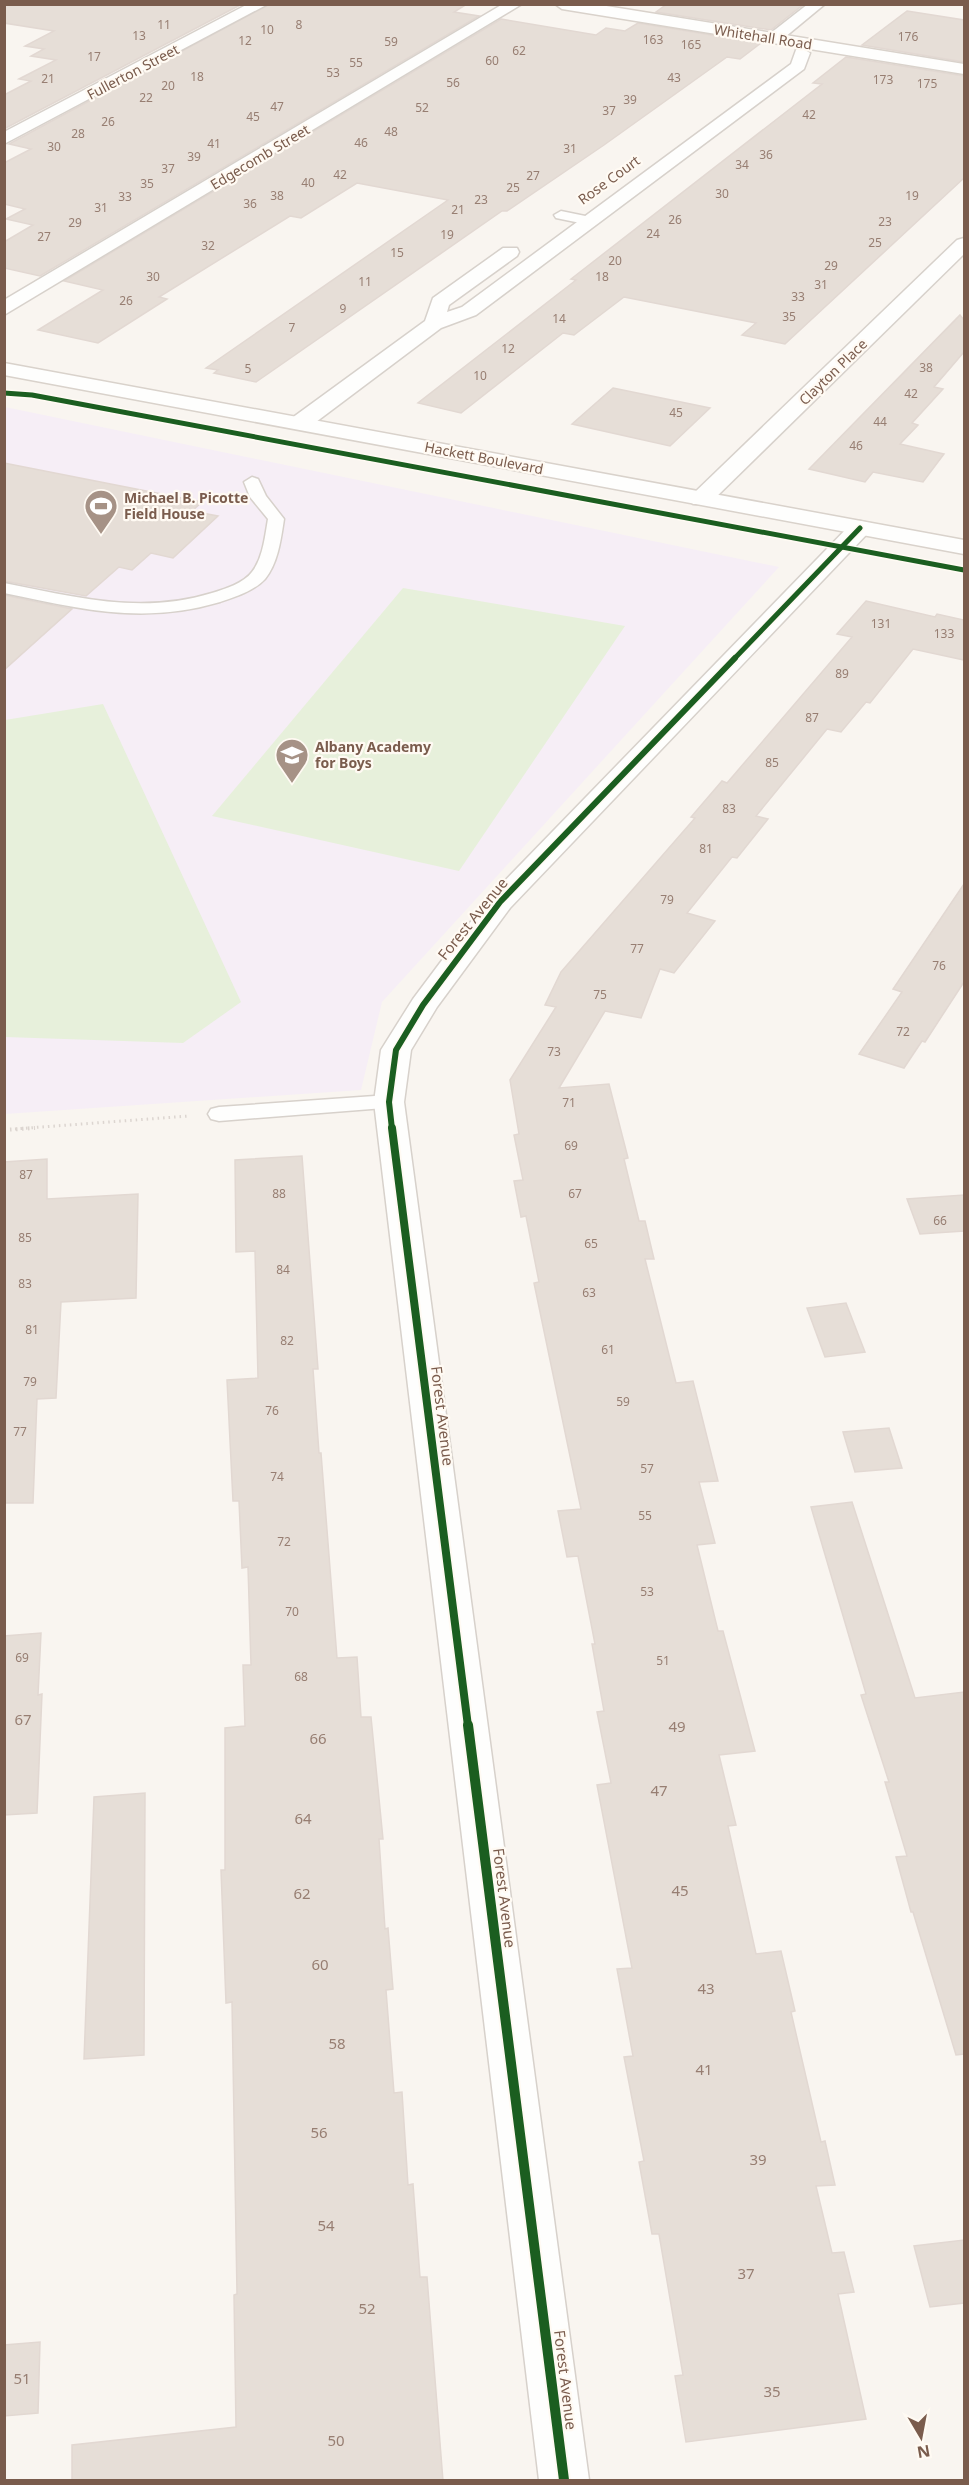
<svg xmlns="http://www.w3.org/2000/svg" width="969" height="2485" viewBox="0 0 969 2485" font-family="'Noto Sans',sans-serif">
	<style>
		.education { fill: #f6eef6 }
		.green { fill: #e7f0db }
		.building { fill: #e6ded7; stroke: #e2d8d2; stroke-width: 1.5 }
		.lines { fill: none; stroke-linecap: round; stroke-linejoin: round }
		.lane-casing { stroke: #d7d1cb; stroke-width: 3 }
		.street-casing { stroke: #d7d1cb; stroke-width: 3 }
		.secondary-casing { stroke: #d9d2cb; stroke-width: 3 }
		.path-far1 { stroke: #dcd5d0; stroke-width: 3; stroke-dasharray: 1.5 4; stroke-linecap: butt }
		.path { stroke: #dcd5d0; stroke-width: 4; stroke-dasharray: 1.5 4.5; stroke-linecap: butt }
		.lane { fill: #fefefd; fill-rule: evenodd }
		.street { fill: #fefefd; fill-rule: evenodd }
		.secondary { fill: #fefefd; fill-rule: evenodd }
		.cycleway-far3-casing { stroke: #fffaf3; stroke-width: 8 }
		.cycleway-far2-casing { stroke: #fffaf3; stroke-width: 9 }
		.cycleway-far1-casing { stroke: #fffaf3; stroke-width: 12 }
		.cycleway-casing { stroke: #fffaf3; stroke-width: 14 }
		.cycleway-far3 { stroke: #1b5e20; stroke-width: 5 }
		.cycleway-far2 { stroke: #1b5e20; stroke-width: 6 }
		.cycleway-far1 { stroke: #1b5e20; stroke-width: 8 }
		.cycleway { stroke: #1b5e20; stroke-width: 10 }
		.labels { text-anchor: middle; stroke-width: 4.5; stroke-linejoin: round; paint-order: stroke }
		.number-label { font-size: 12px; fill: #977e72 }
		.far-street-label { font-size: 14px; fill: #7a5c4d; stroke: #fffaf3 }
		.far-poi-label { font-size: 14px; font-weight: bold; fill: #7a5c4d; stroke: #fffaf3; text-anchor: start }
		.street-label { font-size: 15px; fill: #7a5c4d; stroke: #fffaf3 }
		.near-number-label { font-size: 15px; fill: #977e72 }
	</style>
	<rect width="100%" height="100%" fill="#f9f5f0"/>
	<!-- education -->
	<polygon class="education" points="5,407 779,567 382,1002 361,1090 5,1114"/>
	<!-- green -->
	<g class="green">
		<polygon points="403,588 625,626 459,871 212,816"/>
		<polygon points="103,704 241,1002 183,1043 5,1037 5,720"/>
	</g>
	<!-- building -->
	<g class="building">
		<polygon points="5,4 242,4 4,129 4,95 31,81 19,79 56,60 31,56 44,49 25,46 54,31 4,23"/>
		<polygon points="270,4 467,4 454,12 479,16 40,276 4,268 4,242 33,225 6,219 25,209 4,204 4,163 31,149 9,144"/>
		<polygon points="667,4 804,4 771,30 656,12"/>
		<polygon points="907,11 964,20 964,62 862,45"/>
		<polygon points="501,19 596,35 606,28 625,31 638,23 761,43 740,59 727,57 604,145 507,211 502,211 256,382 214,373 218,370 206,368 448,200 357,183 301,218 290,216 159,297 167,299 98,343 38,330 103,290 64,281"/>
		<polygon points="846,57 964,76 964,178 785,344 742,335 756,323 624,297 574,335 563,333 461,413 418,403 576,280 571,279 822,84 813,83"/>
		<polygon points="960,315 964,320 964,352 934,387 943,389 912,423 918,425 900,444 944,454 923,482 873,472 865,482 809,469"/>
		<polygon points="613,388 710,408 670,446 572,424"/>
		<polygon points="4,463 202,502 192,511 218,516 173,558 151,553 132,570 119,567 86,596 4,581"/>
		<polygon points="4,595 72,609 4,670"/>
		<polygon points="866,601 935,617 937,614 964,620 964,660 913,649 870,703 866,702 841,732 827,729 756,816 768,819 737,858 732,857 687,913 715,921 674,973 660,969 641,1018 605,1011 559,1088 609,1084 628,1158 624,1159 639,1221 645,1221 654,1259 645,1259 676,1383 693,1381 718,1481 699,1482 715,1543 697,1545 718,1631 723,1631 755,1751 719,1755 736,1825 728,1826 756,1954 781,1951 795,2011 791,2012 821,2142 825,2141 835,2185 816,2186 832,2253 844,2252 854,2292 838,2294 866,2419 686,2442 675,2376 683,2375 659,2234 652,2234 639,2162 644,2161 624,2057 633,2056 617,1969 632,1968 597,1785 611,1783 597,1712 604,1711 592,1644 595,1644 578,1556 567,1557 558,1511 581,1509 534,1283 539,1282 526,1216 521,1217 514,1181 523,1180 514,1135 519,1134 510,1080 556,1007 545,1005 561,972 695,818 691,817 722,781 727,783 852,637 837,634"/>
		<polygon points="964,884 964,982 925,1042 922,1041 904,1068 859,1054 902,992 893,989"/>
		<polygon points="302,1156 318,1369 313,1369 319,1453 321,1453 337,1658 357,1657 361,1717 371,1717 383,1839 379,1839 385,1929 388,1928 393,1989 386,1990 394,2093 402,2092 408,2185 413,2184 420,2277 427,2277 443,2481 72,2481 72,2445 236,2427 234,2295 237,2294 232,2002 226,2003 221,1870 225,1870 225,1728 245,1726 243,1665 251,1665 248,1567 242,1568 239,1501 233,1501 227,1380 258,1378 255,1251 236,1252 235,1160"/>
		<polygon points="47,1159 47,1199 138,1194 136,1298 61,1302 56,1398 37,1399 33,1503 4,1503 4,1162"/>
		<polygon points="964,1195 964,1231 920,1234 907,1199"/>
		<polygon points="846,1303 865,1352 825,1357 807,1308"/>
		<polygon points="889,1428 902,1468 855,1472 843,1432"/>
		<polygon points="852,1502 915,1698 964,1692 964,2054 956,2055 913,1912 911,1912 896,1857 907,1856 885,1782 889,1782 861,1695 866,1694 811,1507"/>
		<polygon points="41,1633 38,1695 42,1694 37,1813 4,1815 4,1636"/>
		<polygon points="145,1793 144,2055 84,2059 94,1797"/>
		<polygon points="964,2240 964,2303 930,2307 914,2246"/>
		<polygon points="40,2342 38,2413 4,2416 4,2345"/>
	</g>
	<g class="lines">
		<defs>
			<g id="lane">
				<polygon points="561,211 595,218 597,221 590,225 556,218 554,215"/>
				<path d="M252,477L258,479L266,496L284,519C281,539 278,563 265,579C254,591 235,597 220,602C143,625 81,609 4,593V583C75,597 141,615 212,593C225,589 244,583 252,572C263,558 265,536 268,519L250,497L244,482Z"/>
				<polygon points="389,1095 397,1097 400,1102 397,1107 219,1121 211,1119 208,1114 211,1109 219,1107"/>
			</g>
			<g id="street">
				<polygon points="248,4 268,4 4,144 4,132"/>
				<polygon points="503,4 522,4 4,315 4,300"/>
				<polygon points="808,4 825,4 779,42 767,42 765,39 767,36"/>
				<polygon points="802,48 810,53 804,69 476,315 441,328 308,428 292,428 289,423 292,418 425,321 433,298 503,248 517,248 519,252 517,256 449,305 447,312 462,307 791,64 796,50"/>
				<polygon points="964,238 964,254 709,504 693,504 690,499 693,494 957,240"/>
				<polygon points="860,521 868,523 871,528 868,533 510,908 437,1007 411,1050 404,1102 589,2480 539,2480 374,1102 381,1050 413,999 490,896 852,523"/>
			</g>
			<g id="secondary">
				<polygon points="555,4 594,4 964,64 964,74 562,9"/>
				<polygon points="4,363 964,540 964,554 4,375"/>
			</g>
		</defs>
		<!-- lane casing -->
		<use href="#lane" class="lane-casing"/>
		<!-- street casing -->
		<use href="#street" class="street-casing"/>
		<!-- secondary casing -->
		<use href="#secondary" class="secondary-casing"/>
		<!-- path-far1 -->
		<polyline class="path-far1" points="15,1129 189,1116"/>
		<!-- path -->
		<polyline class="path" points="4,1130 35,1128"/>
		<!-- lane -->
		<use href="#lane" class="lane"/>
		<!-- street -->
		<use href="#street" class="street"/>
		<!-- secondary -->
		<use href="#secondary" class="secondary"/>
		<defs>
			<g id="cycleway-far3">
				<polyline points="4,393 32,395 964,570"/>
				<polyline points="733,660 860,528"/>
			</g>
			<polyline id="cycleway-far2" points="392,1129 389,1102 396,1050 423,1005 500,902 735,658"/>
			<polyline id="cycleway-far1" points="392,1128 468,1726"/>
			<polyline id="cycleway" points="468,1725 564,2480"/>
		</defs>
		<!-- cycleway-far3 casing -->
		<use href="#cycleway-far3" class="cycleway-far3-casing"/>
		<!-- cycleway-far2 casing -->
		<use href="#cycleway-far2" class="cycleway-far2-casing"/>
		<!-- cycleway-far1 casing -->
		<use href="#cycleway-far1" class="cycleway-far1-casing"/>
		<!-- cycleway casing -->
		<use href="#cycleway" class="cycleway-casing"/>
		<!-- cycleway-far3 -->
		<use href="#cycleway-far3" class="cycleway-far3"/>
		<!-- cycleway-far2 -->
		<use href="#cycleway-far2" class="cycleway-far2"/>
		<!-- cycleway-far1 -->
		<use href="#cycleway-far1" class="cycleway-far1"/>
		<!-- cycleway -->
		<use href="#cycleway" class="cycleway"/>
	</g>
	<!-- icons -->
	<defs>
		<symbol id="stadium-pin" viewBox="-11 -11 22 30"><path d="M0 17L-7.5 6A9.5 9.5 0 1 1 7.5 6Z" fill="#a69286" stroke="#fffaf3"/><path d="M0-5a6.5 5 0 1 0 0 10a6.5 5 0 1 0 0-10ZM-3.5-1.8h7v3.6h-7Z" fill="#fff"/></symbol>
		<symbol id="school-pin" viewBox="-11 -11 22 30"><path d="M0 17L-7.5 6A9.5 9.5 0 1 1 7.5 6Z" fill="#a69286" stroke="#fffaf3"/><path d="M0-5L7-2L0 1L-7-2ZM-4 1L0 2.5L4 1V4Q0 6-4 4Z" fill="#fff"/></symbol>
	</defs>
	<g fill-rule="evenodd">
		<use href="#stadium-pin" x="82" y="487" width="38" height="52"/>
		<use href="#school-pin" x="273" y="736" width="38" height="52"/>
	</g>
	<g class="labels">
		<!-- number labels -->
		<g class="number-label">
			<text x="164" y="29">11</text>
			<text x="299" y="29">8</text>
			<text x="267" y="34">10</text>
			<text x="139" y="40">13</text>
			<text x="908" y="41">176</text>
			<text x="653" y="44">163</text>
			<text x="245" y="45">12</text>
			<text x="391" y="46">59</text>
			<text x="691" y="49">165</text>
			<text x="519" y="55">62</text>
			<text x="94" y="61">17</text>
			<text x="492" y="65">60</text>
			<text x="356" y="67">55</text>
			<text x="333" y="77">53</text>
			<text x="197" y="81">18</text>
			<text x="674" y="82">43</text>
			<text x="48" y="83">21</text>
			<text x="883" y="84">173</text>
			<text x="453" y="87">56</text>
			<text x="927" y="88">175</text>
			<text x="168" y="90">20</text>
			<text x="146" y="102">22</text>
			<text x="630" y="104">39</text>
			<text x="277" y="111">47</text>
			<text x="422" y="112">52</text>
			<text x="609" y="115">37</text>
			<text x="809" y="119">42</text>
			<text x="253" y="121">45</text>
			<text x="108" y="126">26</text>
			<text x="391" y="136">48</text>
			<text x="78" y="138">28</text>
			<text x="361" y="147">46</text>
			<text x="214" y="148">41</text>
			<text x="54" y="151">30</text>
			<text x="570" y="153">31</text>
			<text x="766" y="159">36</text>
			<text x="194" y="161">39</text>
			<text x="742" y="169">34</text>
			<text x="168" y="173">37</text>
			<text x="340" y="179">42</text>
			<text x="533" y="180">27</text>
			<text x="308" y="187">40</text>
			<text x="147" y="188">35</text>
			<text x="513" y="192">25</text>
			<text x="722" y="198">30</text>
			<text x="277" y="200">38</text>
			<text x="912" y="200">19</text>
			<text x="125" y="201">33</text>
			<text x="481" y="204">23</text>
			<text x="250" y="208">36</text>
			<text x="101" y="212">31</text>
			<text x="458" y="214">21</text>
			<text x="675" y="224">26</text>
			<text x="885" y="226">23</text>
			<text x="75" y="227">29</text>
			<text x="653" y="238">24</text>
			<text x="447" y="239">19</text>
			<text x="44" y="241">27</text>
			<text x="875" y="247">25</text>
			<text x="208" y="250">32</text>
			<text x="397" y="257">15</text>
			<text x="615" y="265">20</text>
			<text x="831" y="270">29</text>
			<text x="153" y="281">30</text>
			<text x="602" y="281">18</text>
			<text x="365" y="286">11</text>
			<text x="821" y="289">31</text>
			<text x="798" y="301">33</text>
			<text x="126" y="305">26</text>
			<text x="343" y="313">9</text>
			<text x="789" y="321">35</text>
			<text x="559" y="323">14</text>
			<text x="292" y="332">7</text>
			<text x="508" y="353">12</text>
			<text x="926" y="372">38</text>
			<text x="248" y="373">5</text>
			<text x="480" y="380">10</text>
			<text x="911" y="398">42</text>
			<text x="676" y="417">45</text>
			<text x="880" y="426">44</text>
			<text x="856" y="450">46</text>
			<text x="881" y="628">131</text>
			<text x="944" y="638">133</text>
			<text x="842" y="678">89</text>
			<text x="812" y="722">87</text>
			<text x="772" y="767">85</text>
			<text x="729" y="813">83</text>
			<text x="706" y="853">81</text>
			<text x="667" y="904">79</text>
			<text x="637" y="953">77</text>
			<text x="939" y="970">76</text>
			<text x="600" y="999">75</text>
			<text x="903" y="1036">72</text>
			<text x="554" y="1056">73</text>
			<text x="569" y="1107">71</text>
			<text x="571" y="1150">69</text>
			<text x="26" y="1179">87</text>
			<text x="279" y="1198">88</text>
			<text x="575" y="1198">67</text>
			<text x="940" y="1225">66</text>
			<text x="25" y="1242">85</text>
			<text x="591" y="1248">65</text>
			<text x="283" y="1274">84</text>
			<text x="25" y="1288">83</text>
			<text x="589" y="1297">63</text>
			<text x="32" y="1334">81</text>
			<text x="287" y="1345">82</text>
			<text x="608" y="1354">61</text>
			<text x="30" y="1386">79</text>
			<text x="623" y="1406">59</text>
			<text x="272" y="1415">76</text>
			<text x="20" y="1436">77</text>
			<text x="647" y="1473">57</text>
			<text x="277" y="1481">74</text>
			<text x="645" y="1520">55</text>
			<text x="284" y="1546">72</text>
			<text x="647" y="1596">53</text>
			<text x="292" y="1616">70</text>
			<text x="22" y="1662">69</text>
			<text x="663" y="1665">51</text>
			<text x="301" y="1681">68</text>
		</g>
		<!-- far-street labels -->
		<g class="far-street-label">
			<text transform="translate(763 37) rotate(9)" y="5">Whitehall Road</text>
			<text transform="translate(133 72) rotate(-28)" y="5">Fullerton Street</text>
			<text transform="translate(260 157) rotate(-31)" y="5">Edgecomb Street</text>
			<text transform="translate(609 180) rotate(-36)" y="5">Rose Court</text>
			<text transform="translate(833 372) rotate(-44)" y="5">Clayton Place</text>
			<text transform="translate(484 458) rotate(11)" y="5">Hackett Boulevard</text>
		</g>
		<!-- far-poi labels -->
		<g class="far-poi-label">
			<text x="124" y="503">Michael B. Picotte<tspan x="124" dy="16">Field House</tspan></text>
			<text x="315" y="752">Albany Academy<tspan x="315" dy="16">for Boys</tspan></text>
		</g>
		<!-- street labels -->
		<g class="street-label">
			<text transform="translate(473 919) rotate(-51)" y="5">Forest Avenue</text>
			<text transform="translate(442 1416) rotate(83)" y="5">Forest Avenue</text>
			<text transform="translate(504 1898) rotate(83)" y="5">Forest Avenue</text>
			<text transform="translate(565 2380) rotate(83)" y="5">Forest Avenue</text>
		</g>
		<!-- near-number labels -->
		<g class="near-number-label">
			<text x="23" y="1725">67</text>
			<text x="677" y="1732">49</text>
			<text x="318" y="1744">66</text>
			<text x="659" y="1796">47</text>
			<text x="303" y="1824">64</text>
			<text x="680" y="1896">45</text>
			<text x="302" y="1899">62</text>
			<text x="320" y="1970">60</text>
			<text x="706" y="1994">43</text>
			<text x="337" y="2049">58</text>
			<text x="704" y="2075">41</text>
			<text x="319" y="2138">56</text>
			<text x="758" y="2165">39</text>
			<text x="326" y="2231">54</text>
			<text x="746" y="2279">37</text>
			<text x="367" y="2314">52</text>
			<text x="22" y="2384">51</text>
			<text x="772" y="2397">35</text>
			<text x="336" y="2446">50</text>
		</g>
	</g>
	<!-- border -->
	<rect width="969" height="2485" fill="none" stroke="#7a5c4d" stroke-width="12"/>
	<!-- north arrow -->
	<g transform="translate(921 2437) rotate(170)" stroke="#fffaf3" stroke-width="4.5" paint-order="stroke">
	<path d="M0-4.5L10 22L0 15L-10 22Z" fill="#7a5c4d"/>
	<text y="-9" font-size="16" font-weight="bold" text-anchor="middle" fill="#7a5c4d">N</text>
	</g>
</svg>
